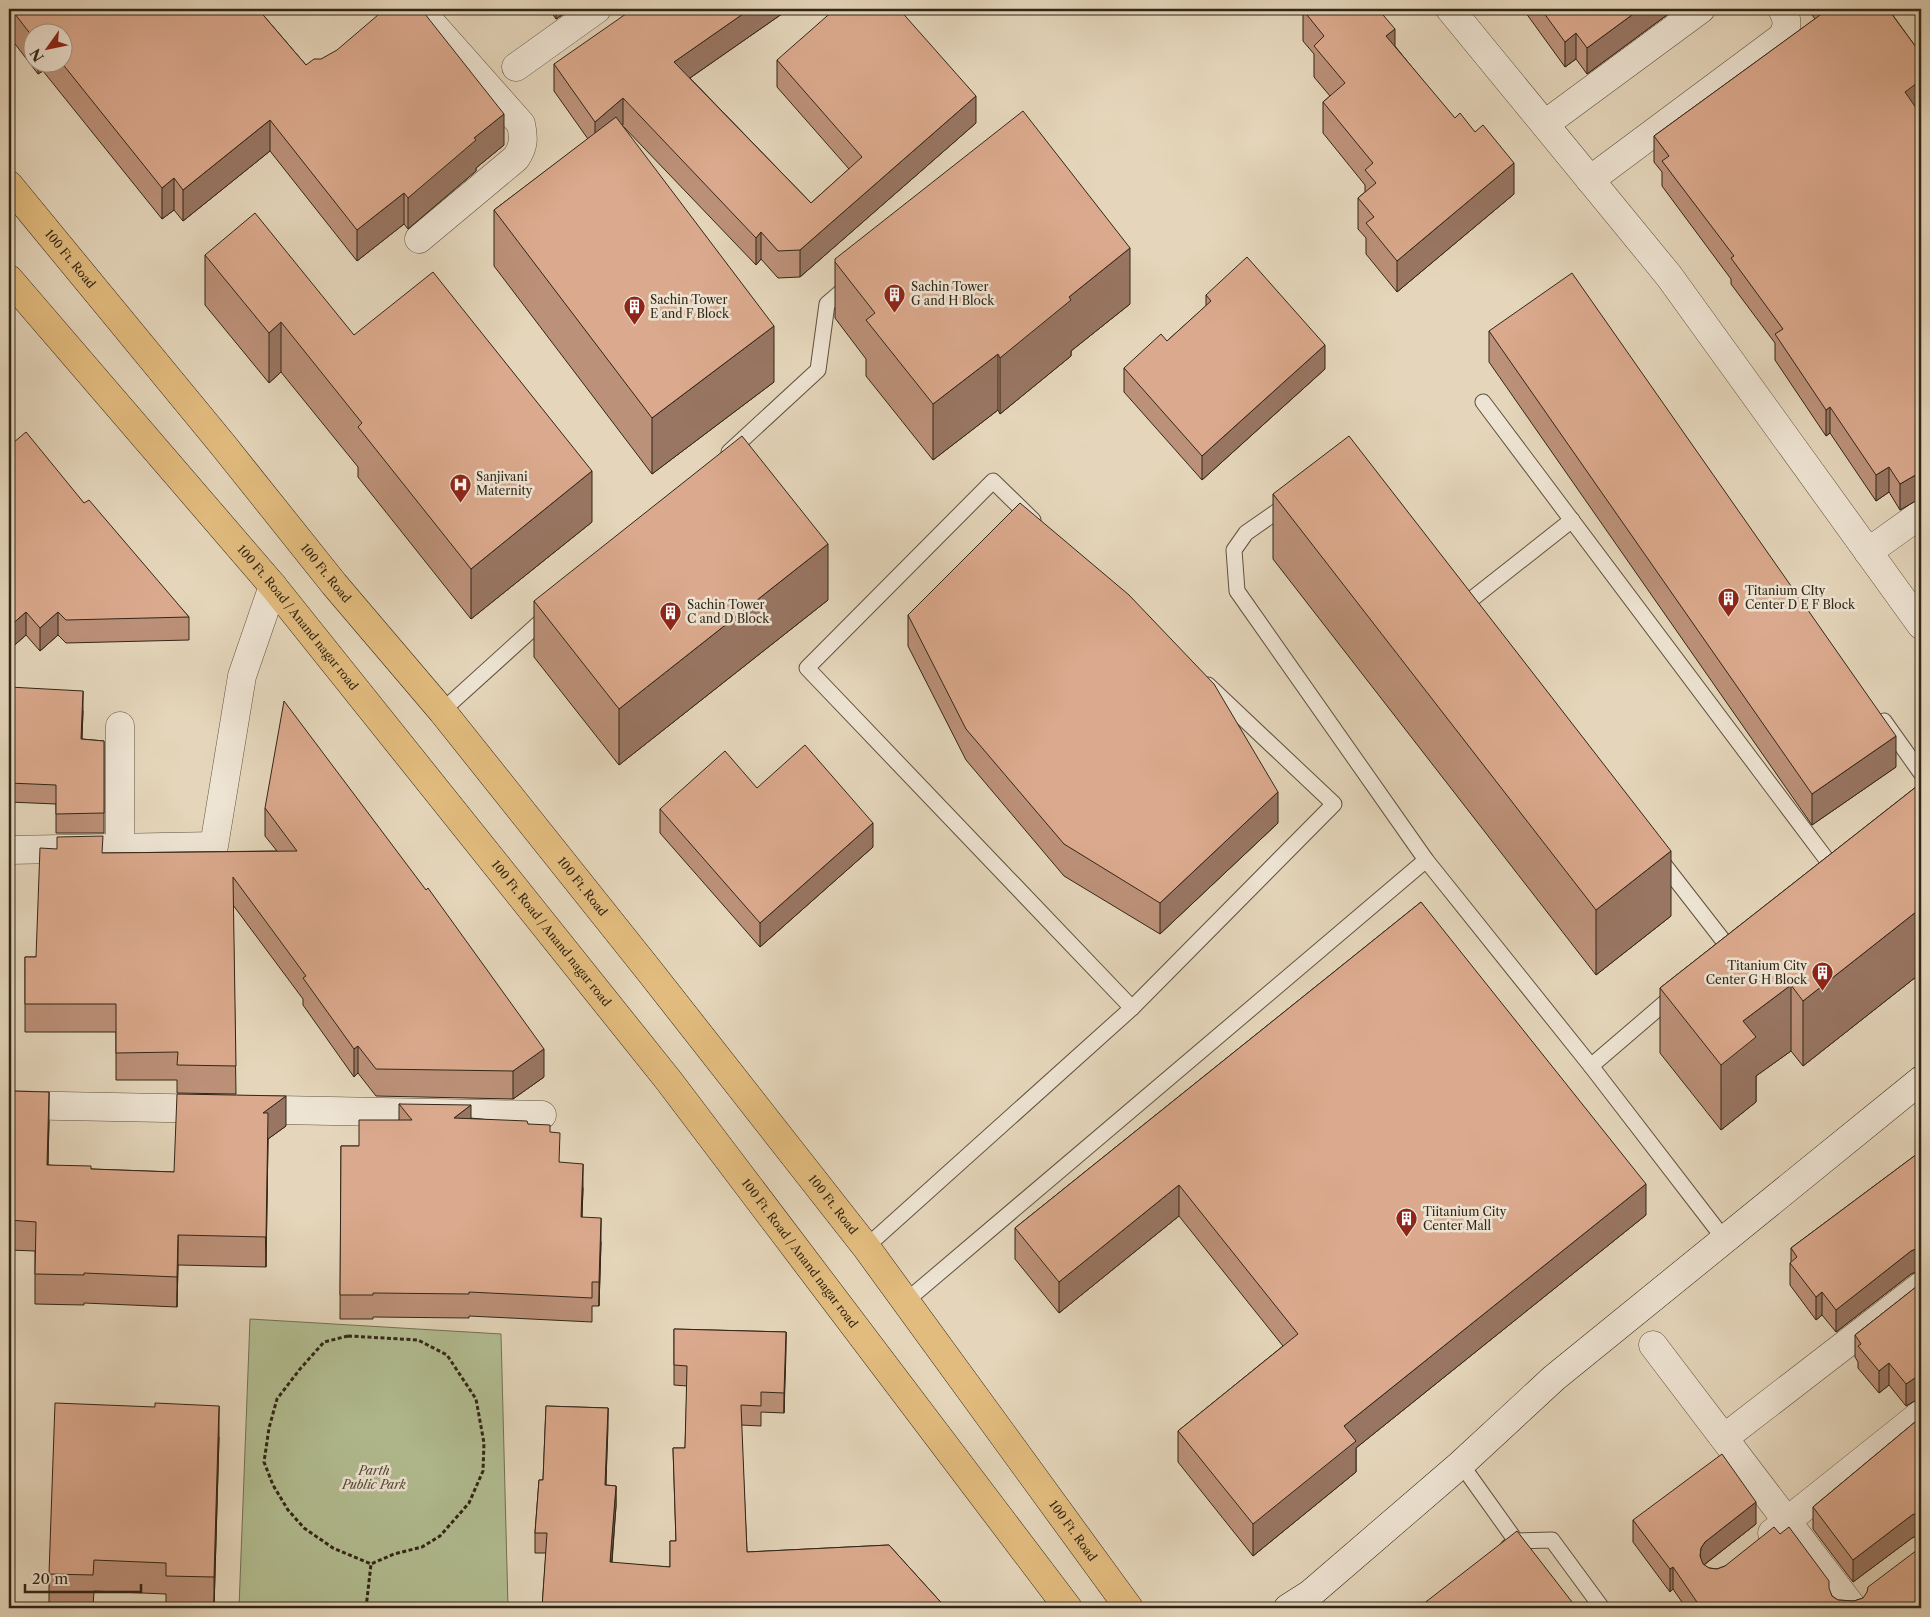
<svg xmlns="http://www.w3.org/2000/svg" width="1930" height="1617" viewBox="0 0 1930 1617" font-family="'Libre Caslon Text',serif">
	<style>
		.green { fill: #b2be92; stroke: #727254 }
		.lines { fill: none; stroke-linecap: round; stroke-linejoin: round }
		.lane-casing { stroke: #5f523f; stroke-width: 17 }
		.street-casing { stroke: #5f523f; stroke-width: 29 }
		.secondary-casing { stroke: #322616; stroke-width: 29 }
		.primary-casing { stroke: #322616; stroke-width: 29 }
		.path { stroke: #322616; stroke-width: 3; stroke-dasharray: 4 2.5; stroke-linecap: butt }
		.lane { stroke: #eee4d3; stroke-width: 15 }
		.street { stroke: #eee4d3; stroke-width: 28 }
		.secondary { stroke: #eee4d3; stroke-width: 28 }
		.primary { stroke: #e2bb7e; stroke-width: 28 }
		.wall { fill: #bc9179; stroke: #322616; fill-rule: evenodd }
		.shaded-wall { fill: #997663; stroke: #322616 }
		.building { fill: #dba98d; stroke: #322616 }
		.labels { text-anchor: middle; stroke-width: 5; stroke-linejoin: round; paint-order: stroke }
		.street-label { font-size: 12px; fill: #322616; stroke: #eee4d3 }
		.poi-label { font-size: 12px; fill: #322616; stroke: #eee4d3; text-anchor: start }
		.park-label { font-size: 12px; font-style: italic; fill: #524c35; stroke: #eee4d3 }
	</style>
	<rect width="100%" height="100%" fill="#e5d6bb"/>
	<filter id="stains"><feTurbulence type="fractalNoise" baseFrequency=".004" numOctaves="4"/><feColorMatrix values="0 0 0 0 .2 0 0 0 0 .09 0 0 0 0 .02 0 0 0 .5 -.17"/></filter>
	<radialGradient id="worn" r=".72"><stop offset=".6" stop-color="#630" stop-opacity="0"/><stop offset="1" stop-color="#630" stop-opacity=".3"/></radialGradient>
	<!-- green -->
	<polygon class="green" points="250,1319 501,1334 508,1608 239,1608"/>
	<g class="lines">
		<defs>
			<g id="lane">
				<polyline points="1483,402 1833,868"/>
				<polyline points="729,452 818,370 827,304 849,285"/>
				<polyline points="1289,503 1246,533 1234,550 1237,591 1426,860 1591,1066 1725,1240"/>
				<polyline points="1033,520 993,481 807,668 1132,1008"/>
				<polyline points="1463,606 1572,520"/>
				<polyline points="442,711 548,615"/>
				<polyline points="1884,721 1921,773"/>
				<polyline points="1659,858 1729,948 1736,943"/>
				<polyline points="1591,1066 1675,994"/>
				<polyline points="866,1247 1132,1008 1334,804 1208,685"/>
				<polyline points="906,1301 1426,860"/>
				<polyline points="1461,1464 1516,1541"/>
				<polyline points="1508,1547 1516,1541 1552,1540 1602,1608"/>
			</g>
			<g id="street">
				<polyline points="1450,9 1669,276 1921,625"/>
				<polyline points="516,67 597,9"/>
				<polyline points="1545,124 1701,9"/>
				<path d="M1590,180L1782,37C1788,26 1788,20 1782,9"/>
				<path d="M419,239L516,158C524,146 524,138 521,124L419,9"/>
				<polyline points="1868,552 1921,514"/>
				<polyline points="120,848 120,726"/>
				<polyline points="9,850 214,846 242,676 273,586"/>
				<polyline points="9,1105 542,1115"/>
				<polyline points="1653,1345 1853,1608"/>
				<polyline points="1724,1438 1921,1286"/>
				<polyline points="1772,1533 1921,1414"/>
			</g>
			<polyline id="secondary" points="1288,1608 1310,1594 1461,1464 1554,1378 1921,1080"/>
			<g id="primary">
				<path id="s1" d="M9,185L223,445L334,584L442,711L651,973L866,1247L1129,1608"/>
				<path id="s2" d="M9,279L273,586L669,1081L1068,1608"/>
			</g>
		</defs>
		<!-- lane casing -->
		<use href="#lane" class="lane-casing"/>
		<!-- street casing -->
		<use href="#street" class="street-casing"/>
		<!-- secondary casing -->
		<use href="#secondary" class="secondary-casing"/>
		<!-- primary casing -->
		<use href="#primary" class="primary-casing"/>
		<!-- path -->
		<g class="path">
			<polygon points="348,1336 418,1340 447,1355 476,1399 484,1443 483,1471 469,1503 440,1536 422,1547 394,1554 371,1564 333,1548 304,1528 288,1510 273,1485 264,1462 269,1428 277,1399 300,1369 324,1342"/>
			<polyline points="366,1608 371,1564"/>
		</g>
		<!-- lane -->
		<use href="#lane" class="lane"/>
		<!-- street -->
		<use href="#street" class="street"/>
		<!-- secondary -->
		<use href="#secondary" class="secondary"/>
		<!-- primary -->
		<use href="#primary" class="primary"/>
	</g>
	<!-- wall -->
	<g class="wall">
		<path d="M9,9H258L306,65L504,145L476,168V171L408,229L404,224L357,261L270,151L183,221L174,210L162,219L43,71L38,74L9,36ZM32,32H62V62H32Z"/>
		<polygon points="549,9 571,9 556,19"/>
		<polygon points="789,9 690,78 811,203 849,169 777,87 777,60 976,123 800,277 778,278 761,259 756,265 622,125 774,382 652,474 494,266 494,210 588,139 554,91 554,64"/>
		<polygon points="1523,9 1675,9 1587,74 1576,59 1565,67"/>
		<polygon points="1808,9 1892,9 1892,14 1921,54 1921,106 1917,109 1921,115 1921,499 1919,499 1900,510 1889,492 1876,501 1830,433 1826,436 1775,360 1775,343 1731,284 1731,279 1662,186 1662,172 1654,162 1654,136 1815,19"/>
		<polygon points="1303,10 1395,46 1514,194 1397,292 1366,254 1366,238 1358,229 1358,198 1365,192 1365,185 1323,133 1323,102 1330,96 1314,77 1314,54 1303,41"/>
		<polygon points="205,255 354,335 592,522 471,619 358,477 358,467 281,372 269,383 205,305"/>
		<polygon points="835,262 1130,304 1071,351 1071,356 1000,414 998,410 933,460 866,376 866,359 835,318"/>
		<polygon points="1206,295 1325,369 1202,480 1124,392 1124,368 1167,341 1206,306"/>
		<polygon points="1489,331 1896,767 1812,825 1489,362"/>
		<polygon points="9,437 13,443 84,503 189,617 189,640 66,643 58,635 40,651 26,635 9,650"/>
		<polygon points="1273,494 1671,916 1596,975 1273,559"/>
		<polygon points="1921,507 1921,542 1917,536 1917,510"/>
		<polygon points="828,600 619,765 534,657 534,601"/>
		<polygon points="908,615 1278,823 1160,934 1064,876 966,760 908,646"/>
		<polygon points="9,687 83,711 82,739 104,741 104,833 56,833 56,804 9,802"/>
		<polygon points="1921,783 1921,973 1803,1066 1791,1051 1756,1076 1756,1102 1721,1130 1660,1053 1660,988"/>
		<polygon points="265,808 544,1077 513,1099 376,1096 358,1073 354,1077 303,1005 303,999 233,905 236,1094 177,1093 177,1080 116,1080 116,1032 25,1032 25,957 36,957 103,853 277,851 265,836"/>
		<polygon points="660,809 873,847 760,947 660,833"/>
		<polygon points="1421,902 1646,1215 1356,1448 1356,1472 1253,1556 1178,1462 1178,1431 1283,1346 1179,1216 1059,1313 1015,1259 1015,1228"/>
		<polygon points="9,1091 49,1121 48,1165 91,1169 174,1172 286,1126 268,1139 266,1267 178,1265 177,1307 84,1303 84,1305 35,1304 35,1251 9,1250"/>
		<polygon points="399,1104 471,1118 528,1124 550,1132 559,1162 583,1188 582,1217 601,1242 599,1306 592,1306 592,1322 469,1316 469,1318 373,1317 373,1319 340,1319 341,1146 359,1146 399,1120"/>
		<polygon points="1921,1151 1921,1271 1918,1271 1911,1274 1836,1332 1822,1315 1816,1320 1790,1285 1790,1263 1791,1262 1791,1248"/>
		<polygon points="1921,1283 1921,1399 1918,1399 1906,1406 1889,1385 1879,1393 1858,1368 1858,1362 1855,1357 1855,1335"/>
		<polygon points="674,1329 786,1332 784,1413 761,1412 761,1426 741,1425 747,1552 889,1545 946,1608 542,1608 546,1553 535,1553 535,1533 539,1480 543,1480 546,1406 608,1408 606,1485 616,1486 616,1506 612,1563 670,1567 670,1541 676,1541 673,1448 685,1448 687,1386 674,1385"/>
		<polygon points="1921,1417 1921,1535 1919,1535 1912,1538 1853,1582 1813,1529 1813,1507"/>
		<polygon points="219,1437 214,1608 166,1607 166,1594 94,1591 93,1606 49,1605 49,1574"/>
		<polygon points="1633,1520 1756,1524 1704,1565 1709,1568 1717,1569 1725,1566 1780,1534 1829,1590 1832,1596 1838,1600 1854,1601 1863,1598 1921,1608 1686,1608 1673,1589 1670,1592 1633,1542"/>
	</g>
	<!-- shaded-wall -->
	<g class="shaded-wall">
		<polygon points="556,9 571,9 556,19"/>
		<polygon points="750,9 789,9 674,89 674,62"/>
		<polygon points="1640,9 1675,9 1587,74 1587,48"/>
		<polygon points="1880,9 1892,9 1892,31"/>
		<polygon points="1395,29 1395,60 1386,36"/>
		<polygon points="1576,33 1576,59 1565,67 1565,42"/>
		<polygon points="38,62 43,62 43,71 38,74"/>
		<polygon points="1921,67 1921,106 1905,118 1905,92 1916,71"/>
		<polygon points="976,96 976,123 800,277 800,250"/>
		<polygon points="623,98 623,125 595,149 595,122"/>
		<polygon points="504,114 504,145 476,168 476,171 408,229 408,198 474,138"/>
		<polygon points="270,120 270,151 183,221 183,190"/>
		<polygon points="1514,163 1514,194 1397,292 1397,261"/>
		<polygon points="174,178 174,210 162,219 162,188"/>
		<polygon points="404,193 404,224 357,261 357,230"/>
		<polygon points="761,232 761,259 756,265 756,238"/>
		<polygon points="1130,248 1130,304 1071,351 1071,356 1000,414 1000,358 1069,297"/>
		<polygon points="281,322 281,372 269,383 269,333"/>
		<polygon points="774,326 774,382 652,474 652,418"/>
		<polygon points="1325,345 1325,369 1202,480 1202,456"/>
		<polygon points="998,354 998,410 933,460 933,404"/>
		<polygon points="1830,407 1830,433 1826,436 1826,410"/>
		<polygon points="1889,467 1889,492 1876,501 1876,475"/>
		<polygon points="592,471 592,522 471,619 471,569"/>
		<polygon points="1919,473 1919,499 1900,510 1900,484"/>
		<polygon points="828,544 828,600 619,765 619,709"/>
		<polygon points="26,612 26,635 9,650 9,627"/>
		<polygon points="58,612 58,635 40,651 40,628"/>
		<polygon points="83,691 83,711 81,758 81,739"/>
		<polygon points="1896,736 1896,767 1812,825 1812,794"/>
		<polygon points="1278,792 1278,823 1160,934 1160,903"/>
		<polygon points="873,823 873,847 760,947 760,923"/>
		<polygon points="1671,851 1671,916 1596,975 1596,910"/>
		<polygon points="1921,908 1921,973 1803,1066 1803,1001"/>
		<polygon points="1791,985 1791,1051 1756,1076 1756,1102 1721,1130 1721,1065 1743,1021"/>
		<polygon points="358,1046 358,1073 354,1077 354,1049"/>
		<polygon points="544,1049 544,1077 513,1099 513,1071"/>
		<polygon points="49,1092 49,1121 47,1195 47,1165"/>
		<polygon points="286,1096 286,1126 268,1139 266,1267 263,1113"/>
		<polygon points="471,1105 471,1129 454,1118"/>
		<polygon points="583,1164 583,1188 581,1241 581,1217"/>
		<polygon points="1646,1184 1646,1215 1356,1448 1356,1472 1253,1556 1253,1524 1344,1426"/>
		<polygon points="1179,1185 1179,1216 1059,1313 1059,1282"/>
		<polygon points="601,1218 601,1242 599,1306 599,1282"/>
		<polygon points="178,1235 178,1265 177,1307 177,1277"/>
		<polygon points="1918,1248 1918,1271 1911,1274 1836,1332 1836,1310 1911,1251"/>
		<polygon points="1822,1292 1822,1315 1816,1320 1816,1297"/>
		<polygon points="786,1332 786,1352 784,1413 784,1393"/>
		<polygon points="1889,1363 1889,1385 1879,1393 1879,1371"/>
		<polygon points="1918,1376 1918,1399 1906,1406 1906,1384"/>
		<polygon points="219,1406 219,1437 214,1608 214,1577"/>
		<polygon points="608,1408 608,1428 605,1505 605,1485"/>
		<polygon points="616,1486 616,1506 610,1582 610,1562"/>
		<polygon points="1756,1502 1756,1524 1705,1564 1701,1570 1700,1556 1701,1548 1705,1542"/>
		<polygon points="1919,1512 1919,1535 1912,1538 1853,1582 1853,1560 1912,1515"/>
		<polygon points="1673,1567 1673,1589 1670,1592 1670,1569"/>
		<polygon points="1572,1602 1572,1608 1565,1608"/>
	</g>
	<!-- building -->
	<g class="building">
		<polygon points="11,9 258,9 306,65 314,59 321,59 337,50 385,9 421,9 504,114 474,138 476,140 408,198 404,193 357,230 270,120 183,190 174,178 162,188 61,62 62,62 62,32 32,32 32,36"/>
		<polygon points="633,9 750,9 674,62 811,203 862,157 777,60 835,9 899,9 976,96 800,250 778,251 761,232 756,238 623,98 595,122 554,64"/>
		<polygon points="1304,9 1378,9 1395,29 1386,36 1455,118 1460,113 1475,132 1483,125 1514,163 1397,261 1366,223 1374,217 1358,198 1376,183 1365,170 1373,163 1323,102 1345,83 1314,46 1324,36 1303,10"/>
		<polygon points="1541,9 1640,9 1587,48 1576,33 1565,42"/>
		<polygon points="1827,9 1888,9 1921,54 1921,67 1916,71 1921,78 1921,80 1905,92 1921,115 1921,473 1919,473 1900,484 1889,467 1876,475 1830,407 1826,410 1775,334 1783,329 1731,258 1734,256 1662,161 1669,156 1654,136 1827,10"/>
		<polygon points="1023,111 1130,248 1069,297 1071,300 1000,358 998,354 933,404 866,320 875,313 835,262 835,259"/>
		<polygon points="616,117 774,326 652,418 494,210"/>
		<polygon points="255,213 354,335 433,272 592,471 471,569 358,427 362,423 281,322 269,333 205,255"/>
		<polygon points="1247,257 1325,345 1202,456 1124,368 1161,334 1167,341 1211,301 1206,295"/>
		<polygon points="1572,273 1896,736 1812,794 1489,331"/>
		<polygon points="26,432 84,503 89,500 189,617 66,620 58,612 40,628 26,612 9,627 9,437 13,443"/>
		<polygon points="742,436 828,544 619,709 534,601"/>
		<polygon points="1349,436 1671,851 1596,910 1273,494"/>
		<polygon points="1020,503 1129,595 1214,684 1278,792 1160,903 1064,844 966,729 908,615"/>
		<polygon points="1921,507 1921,516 1917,510"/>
		<polygon points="9,687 83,691 81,739 104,741 104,813 56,814 56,785 9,783"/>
		<polygon points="284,701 426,890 428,888 544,1049 513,1071 376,1069 358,1046 354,1049 303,978 306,976 233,877 236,1066 177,1065 178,1052 116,1053 116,1004 25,1004 25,957 36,957 40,848 57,849 57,837 103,836 102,853 297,851 265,808"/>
		<polygon points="805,745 873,823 760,923 660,809 725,751 757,788"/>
		<polygon points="1921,783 1921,908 1803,1001 1791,985 1743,1021 1756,1037 1721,1065 1660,988"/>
		<polygon points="1421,902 1646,1184 1344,1426 1356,1441 1253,1524 1178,1431 1298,1334 1179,1185 1059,1282 1015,1228"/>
		<polygon points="9,1091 49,1092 47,1165 91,1166 91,1169 174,1172 177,1094 286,1096 263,1113 268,1113 266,1237 178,1235 177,1277 84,1273 84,1275 35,1274 36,1222 9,1220"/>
		<polygon points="399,1104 471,1105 454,1118 527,1121 528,1124 550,1125 550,1132 560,1133 559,1162 583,1164 581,1217 601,1218 599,1282 592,1282 592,1298 469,1292 469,1294 373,1293 373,1295 340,1295 341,1146 359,1146 359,1120 412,1120"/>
		<polygon points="1921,1151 1921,1249 1918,1248 1911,1251 1836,1310 1822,1292 1816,1297 1790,1263 1797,1257 1791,1248"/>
		<polygon points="1921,1283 1921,1377 1918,1376 1906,1384 1889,1363 1879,1371 1858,1346 1861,1344 1855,1335"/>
		<polygon points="674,1329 786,1332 784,1393 761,1392 761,1406 741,1405 747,1552 889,1545 946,1608 542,1608 547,1533 535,1533 539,1480 543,1480 546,1406 608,1408 605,1485 616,1486 610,1562 670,1567 670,1541 676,1541 673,1448 685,1448 687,1366 674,1365"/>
		<polygon points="55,1403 155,1407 155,1403 219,1406 214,1577 166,1576 166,1563 94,1560 93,1575 49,1574"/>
		<polygon points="1921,1417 1921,1513 1919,1512 1912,1515 1853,1560 1813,1507"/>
		<polygon points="1722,1454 1756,1502 1705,1542 1701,1548 1700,1556 1703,1564 1709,1568 1717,1569 1725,1566 1774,1527 1780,1534 1789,1527 1829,1581 1829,1588 1832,1596 1838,1600 1854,1601 1863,1598 1867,1592 1868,1587 1921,1547 1921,1608 1701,1608 1673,1567 1670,1569 1633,1520"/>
		<polygon points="1517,1531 1572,1602 1565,1608 1418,1608"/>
	</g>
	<!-- icons -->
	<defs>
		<symbol id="building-pin" viewBox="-11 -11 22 30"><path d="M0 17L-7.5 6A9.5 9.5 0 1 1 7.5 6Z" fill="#8f2418" stroke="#eee4d3"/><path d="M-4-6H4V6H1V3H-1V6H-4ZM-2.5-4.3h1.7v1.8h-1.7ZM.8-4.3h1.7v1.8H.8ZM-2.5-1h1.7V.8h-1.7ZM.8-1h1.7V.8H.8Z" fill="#fff"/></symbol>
		<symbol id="hospital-pin" viewBox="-11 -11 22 30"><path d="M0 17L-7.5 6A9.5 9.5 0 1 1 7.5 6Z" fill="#8f2418" stroke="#eee4d3"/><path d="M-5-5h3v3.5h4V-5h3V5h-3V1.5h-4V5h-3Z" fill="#fff"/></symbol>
	</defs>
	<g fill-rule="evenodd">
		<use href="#building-pin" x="882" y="282" width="25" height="34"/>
		<use href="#building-pin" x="622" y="294" width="25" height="34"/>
		<use href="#hospital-pin" x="448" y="472" width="25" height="34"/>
		<use href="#building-pin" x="1716" y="586" width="25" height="34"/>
		<use href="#building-pin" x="658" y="600" width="25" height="34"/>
		<use href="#building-pin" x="1810" y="960" width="25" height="34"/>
		<use href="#building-pin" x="1394" y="1206" width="25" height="34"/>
	</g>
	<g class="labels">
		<!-- street labels -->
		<g class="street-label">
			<text dy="4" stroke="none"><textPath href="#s1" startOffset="96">100 Ft. Road</textPath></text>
			<text dy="4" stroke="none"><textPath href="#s1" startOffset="501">100 Ft. Road</textPath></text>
			<text dy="4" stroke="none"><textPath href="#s2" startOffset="445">100 Ft. Road / Anand nagar road</textPath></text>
			<text dy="4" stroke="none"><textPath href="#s1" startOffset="906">100 Ft. Road</textPath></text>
			<text dy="4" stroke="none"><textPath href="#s2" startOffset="850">100 Ft. Road / Anand nagar road</textPath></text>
			<text dy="4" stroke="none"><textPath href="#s1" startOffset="1311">100 Ft. Road</textPath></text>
			<text dy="4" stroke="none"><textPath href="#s2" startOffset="1255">100 Ft. Road / Anand nagar road</textPath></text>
			<text dy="4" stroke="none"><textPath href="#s1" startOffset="1716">100 Ft. Road</textPath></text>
		</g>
		<!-- poi labels -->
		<g class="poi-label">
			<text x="911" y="291">Sachin Tower<tspan x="911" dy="14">G and H Block</tspan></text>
			<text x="650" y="304">Sachin Tower<tspan x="650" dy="14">E and F Block</tspan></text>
			<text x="476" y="481">Sanjivani<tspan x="476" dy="14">Maternity</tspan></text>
			<text x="1745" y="595">Titanium CIty<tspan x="1745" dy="14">Center D E F Block</tspan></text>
			<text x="687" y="609">Sachin Tower<tspan x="687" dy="14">C and D Block</tspan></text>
			<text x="1807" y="970" text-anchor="end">Titanium City<tspan x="1807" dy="14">Center G H Block</tspan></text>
			<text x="1423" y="1216">Tiitanium City<tspan x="1423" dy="14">Center Mall</tspan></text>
		</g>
		<!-- park labels -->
		<g class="park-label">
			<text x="374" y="1475">Parth<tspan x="374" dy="14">Public Park</tspan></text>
		</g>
	</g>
	<!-- margin -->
	<rect width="1930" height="1617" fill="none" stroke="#e5d6bb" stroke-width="30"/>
	<rect x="10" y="10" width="1910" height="1597" fill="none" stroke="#322616" stroke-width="2.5"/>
	<rect x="15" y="15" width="1900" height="1587" fill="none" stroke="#322616"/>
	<!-- north arrow -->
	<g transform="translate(48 48) rotate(237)"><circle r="24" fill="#eee4d3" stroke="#a39887"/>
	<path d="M0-4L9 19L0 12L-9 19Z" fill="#8f2418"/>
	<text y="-8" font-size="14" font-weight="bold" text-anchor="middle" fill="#322616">N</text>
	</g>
	<!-- scale -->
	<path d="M25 1584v8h116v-8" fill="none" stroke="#322616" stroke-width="2.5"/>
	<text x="32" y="1584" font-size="15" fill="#322616" stroke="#eee4d3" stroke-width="4" paint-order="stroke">20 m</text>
	<rect width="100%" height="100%" filter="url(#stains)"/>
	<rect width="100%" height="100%" fill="url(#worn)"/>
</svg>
